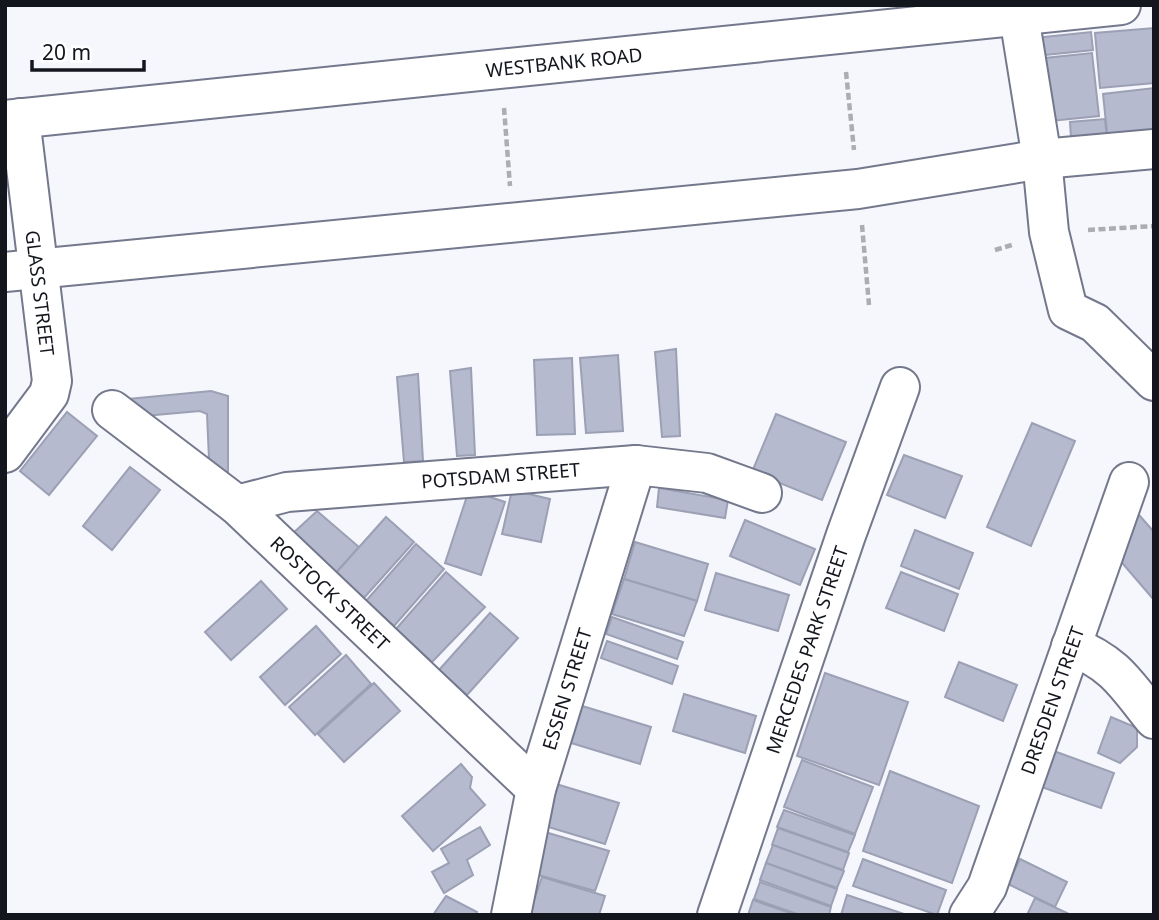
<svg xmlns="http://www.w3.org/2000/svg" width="1159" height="920" viewBox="0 0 1159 920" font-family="'Noto Sans',sans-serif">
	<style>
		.building { fill: #b5bacf; stroke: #9ba0b4; stroke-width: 2 }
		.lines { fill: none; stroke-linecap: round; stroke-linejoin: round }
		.minor-casing { stroke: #74788c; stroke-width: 42 }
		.tertiary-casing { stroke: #74788c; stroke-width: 42 }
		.path { stroke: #abadb3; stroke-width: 4.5; stroke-dasharray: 7 3.5; stroke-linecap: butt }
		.minor { stroke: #fff; stroke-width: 38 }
		.tertiary { stroke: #fff; stroke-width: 38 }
		.labels { text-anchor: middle; stroke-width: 6; stroke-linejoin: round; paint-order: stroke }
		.street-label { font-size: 19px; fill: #14161e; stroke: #fff }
	</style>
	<rect width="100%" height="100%" fill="#f6f7fc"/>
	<!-- building -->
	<g class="building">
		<polygon points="1154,28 1154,83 1100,88 1095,33"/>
		<polygon points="1091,32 1093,50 1036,56 1035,38"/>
		<polygon points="1092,53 1099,116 1051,121 1045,58"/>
		<polygon points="1154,88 1154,147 1109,152 1103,94"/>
		<polygon points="1105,119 1108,149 1072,153 1070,122"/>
		<polygon points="676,349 680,436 662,437 655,352"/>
		<polygon points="618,355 623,431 586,433 580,358"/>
		<polygon points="572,358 575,434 537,435 534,360"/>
		<polygon points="471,368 475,455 457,456 450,371"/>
		<polygon points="418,374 423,461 404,462 397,377"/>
		<polygon points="211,391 228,396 228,481 210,482 207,414 200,411 133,417 117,400"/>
		<polygon points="67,412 97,436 49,495 20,471"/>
		<polygon points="776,414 846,442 822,500 752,472"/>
		<polygon points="1032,423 1075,441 1031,546 987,527"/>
		<polygon points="904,455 962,476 945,518 887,495"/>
		<polygon points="130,467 160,490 112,550 83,526"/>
		<polygon points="659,488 728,500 725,518 657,507"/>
		<polygon points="469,490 505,502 481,575 445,563"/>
		<polygon points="512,490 550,499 541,542 502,534"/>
		<polygon points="1133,508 1154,532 1154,600 1117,557"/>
		<polygon points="317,511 359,547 334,575 291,535"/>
		<polygon points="386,517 414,542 363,599 335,574"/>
		<polygon points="745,520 815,549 800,585 730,556"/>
		<polygon points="915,530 973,553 959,589 901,566"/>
		<polygon points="635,542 708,564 697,601 624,579"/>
		<polygon points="416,544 444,569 394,626 366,601"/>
		<polygon points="446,572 485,607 432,662 396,629"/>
		<polygon points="901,572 958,594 944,631 886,608"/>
		<polygon points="716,573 789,595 778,631 705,610"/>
		<polygon points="624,579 697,601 684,636 612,614"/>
		<polygon points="261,581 287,609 231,660 205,632"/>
		<polygon points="490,613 518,638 467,695 439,670"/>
		<polygon points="612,617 683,642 677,659 606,634"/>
		<polygon points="316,626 341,654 285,705 260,677"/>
		<polygon points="607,641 678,666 672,684 601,658"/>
		<polygon points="346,655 371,684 315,735 289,707"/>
		<polygon points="959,662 1017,685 1003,721 945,697"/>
		<polygon points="825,673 908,702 879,785 797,756"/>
		<polygon points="374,683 400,711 344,762 318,734"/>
		<polygon points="684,694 756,716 745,753 673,731"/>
		<polygon points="579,705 651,727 640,764 568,742"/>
		<polygon points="1111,717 1137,728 1137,747 1120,763 1098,753"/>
		<polygon points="1043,747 1114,773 1101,808 1030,783"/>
		<polygon points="802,760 873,787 855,834 784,807"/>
		<polygon points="461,764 472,777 470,788 485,805 433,851 402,816"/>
		<polygon points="890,771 979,806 952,883 863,851"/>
		<polygon points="556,784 619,803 605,844 542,825"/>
		<polygon points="784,810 855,835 848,852 777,827"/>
		<polygon points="480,827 490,845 467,860 473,875 444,893 432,872 449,863 441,849"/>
		<polygon points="778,828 849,853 843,870 772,845"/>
		<polygon points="545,832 609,851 595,891 531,873"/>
		<polygon points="773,845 844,871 837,888 766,863"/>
		<polygon points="863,859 946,890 937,915 853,886"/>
		<polygon points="1020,859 1067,882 1055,907 1008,884"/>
		<polygon points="766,863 837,889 831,906 760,880"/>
		<polygon points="542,877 605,896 599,915 529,915"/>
		<polygon points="760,882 831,907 829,915 800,915 754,899"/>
		<polygon points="847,895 904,914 841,915"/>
		<polygon points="446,896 477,912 476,915 433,915"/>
		<polygon points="1035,898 1071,915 1027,915"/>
		<polygon points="753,900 796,915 748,915"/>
	</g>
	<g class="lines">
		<defs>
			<g id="minor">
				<polyline points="1019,16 1042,159 1049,232 1068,310 1095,323 1154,381"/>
				<polyline points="5,272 858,189 1042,159 1154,149"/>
				<path id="s1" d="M112,410L237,505L536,789"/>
				<polyline points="5,453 49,394 52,381 20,118"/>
				<path id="s2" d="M237,505L287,492L636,465L707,473L762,493"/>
				<path d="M1071,646C1115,663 1126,684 1154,719"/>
				<path id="s3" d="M511,915L536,789L636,465"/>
				<path id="s4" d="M717,915L846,535L900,387"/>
				<path id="s5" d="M969,915L987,887L1129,482"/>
			</g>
			<g id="tertiary">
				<path id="s6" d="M5,120L1121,5"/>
			</g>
		</defs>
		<!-- minor casing -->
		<use href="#minor" class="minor-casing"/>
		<!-- tertiary casing -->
		<use href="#tertiary" class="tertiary-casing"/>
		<!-- path -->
		<g class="path">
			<polyline points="846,72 854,150"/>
			<polyline points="504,108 510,186"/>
			<polyline points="862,225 869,305"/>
			<polyline points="1088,230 1154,226"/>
			<polyline points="995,250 1015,244"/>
		</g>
		<!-- minor -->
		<use href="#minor" class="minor"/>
		<!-- tertiary -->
		<use href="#tertiary" class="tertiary"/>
	</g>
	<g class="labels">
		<!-- street labels -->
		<g class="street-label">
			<text dy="7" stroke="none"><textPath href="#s6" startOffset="562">WESTBANK ROAD</textPath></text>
			<text transform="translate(40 293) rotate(83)" y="7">GLASS STREET</text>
			<text dy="7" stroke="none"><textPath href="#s2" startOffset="266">POTSDAM STREET</textPath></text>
			<text dy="7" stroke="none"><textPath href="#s1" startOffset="285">ROSTOCK STREET</textPath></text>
			<text dy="7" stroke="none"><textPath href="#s4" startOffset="280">MERCEDES PARK STREET</textPath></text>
			<text dy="7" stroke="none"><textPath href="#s3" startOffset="233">ESSEN STREET</textPath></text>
			<text dy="7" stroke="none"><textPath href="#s5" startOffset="231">DRESDEN STREET</textPath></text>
		</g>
	</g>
	<!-- border -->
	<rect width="1159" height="920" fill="none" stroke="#14161e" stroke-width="14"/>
	<!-- scale -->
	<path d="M32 60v10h112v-10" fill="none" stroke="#14161e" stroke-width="3.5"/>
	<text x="42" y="60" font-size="21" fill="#14161e" stroke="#ffffff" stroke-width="5" paint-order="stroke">20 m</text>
</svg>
